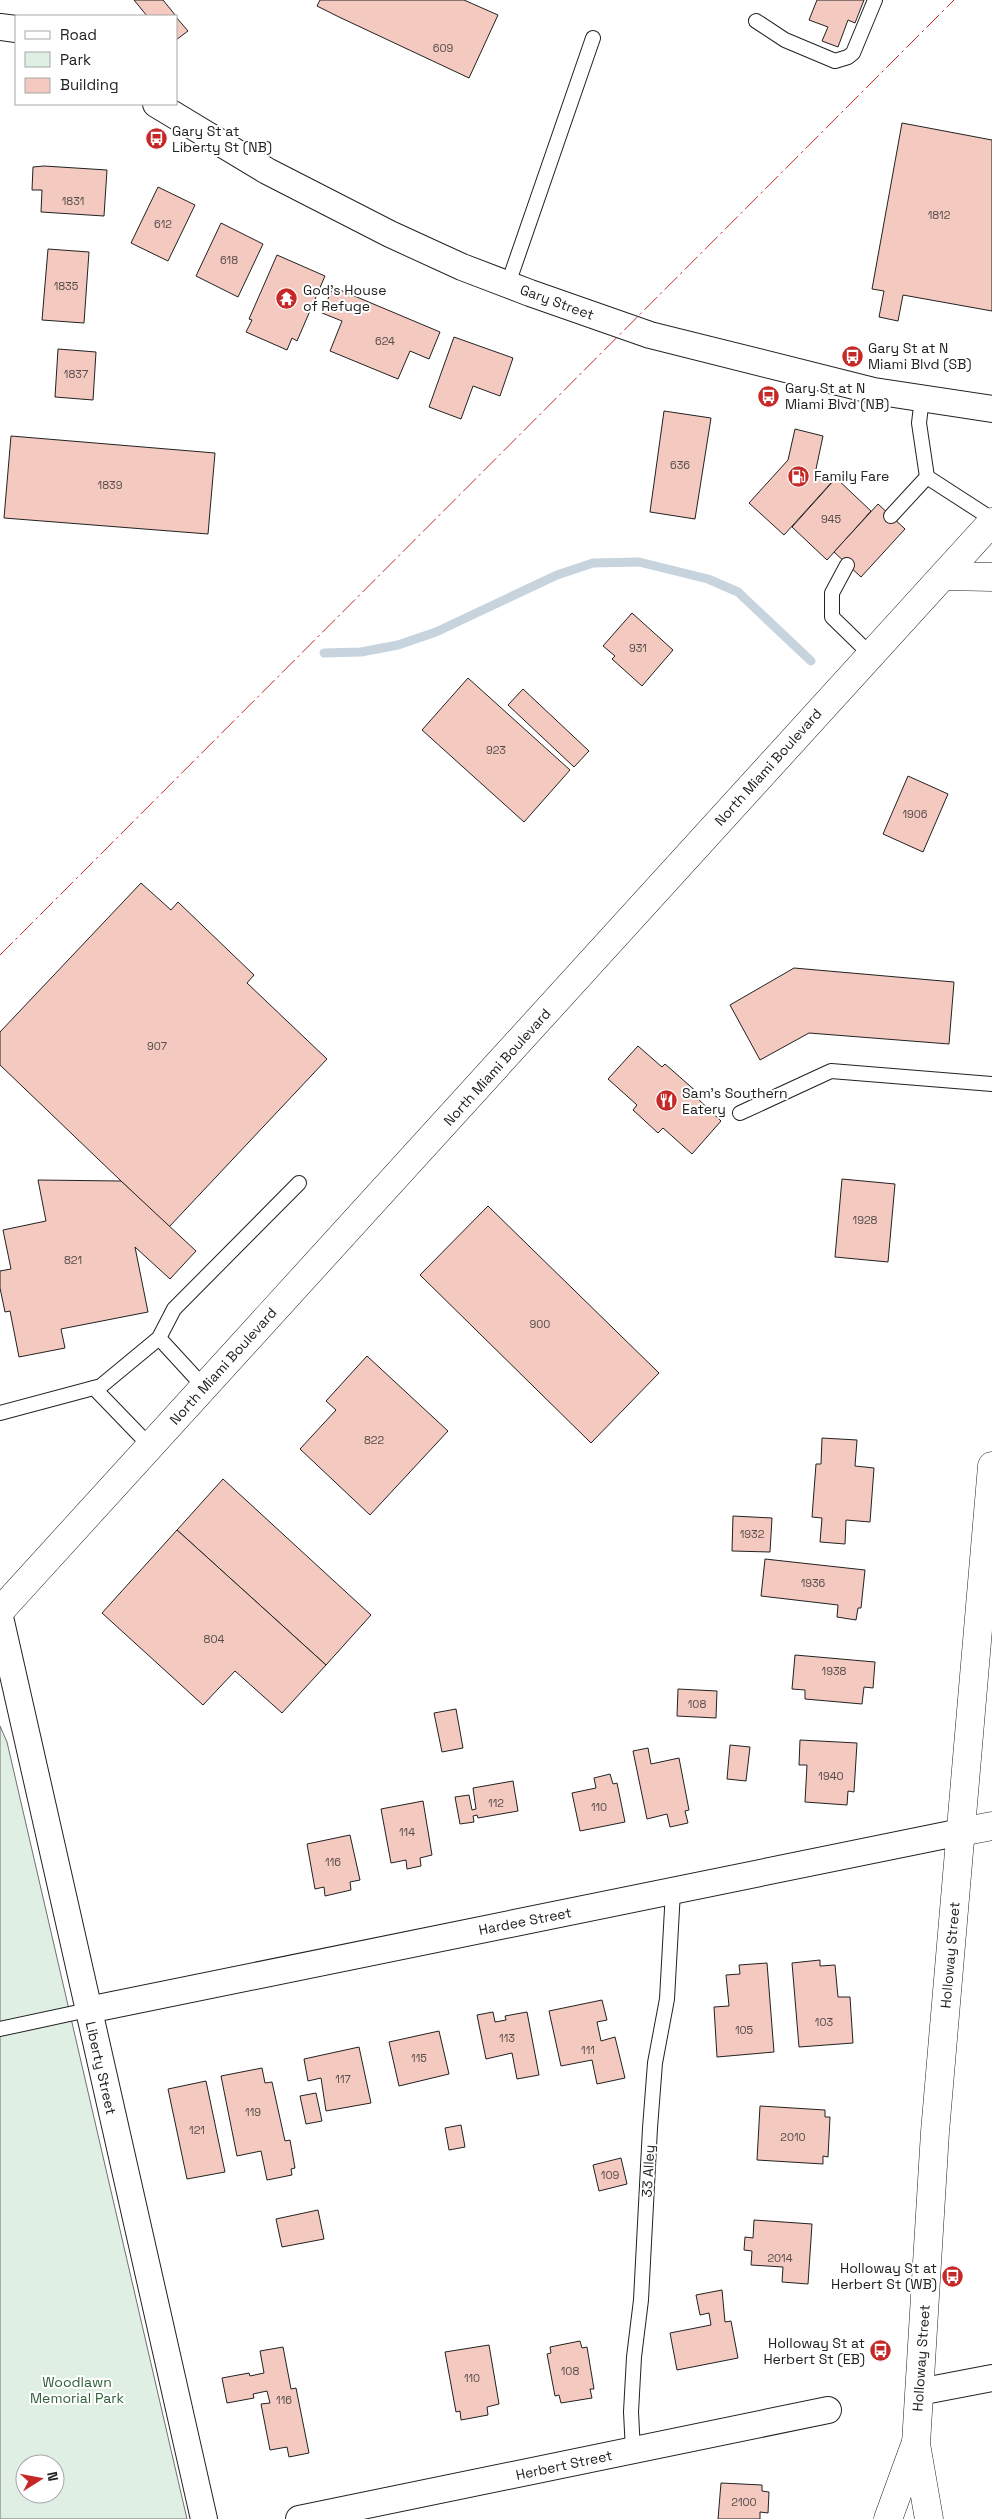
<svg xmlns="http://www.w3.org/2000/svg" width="992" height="2519" viewBox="0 0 992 2519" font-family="'Space Grotesk',sans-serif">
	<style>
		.green { fill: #e0efe3; stroke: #6f6f6f; fill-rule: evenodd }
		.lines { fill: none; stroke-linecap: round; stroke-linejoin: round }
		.stream { stroke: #c7d3dd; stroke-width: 9 }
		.building { fill: #f3c9c0; stroke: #222 }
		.service-casing { stroke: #222; stroke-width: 16 }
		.minor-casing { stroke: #222; stroke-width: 28 }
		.tertiary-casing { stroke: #222; stroke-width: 29 }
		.primary-casing { stroke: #222; stroke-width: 29 }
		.service { stroke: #fff; stroke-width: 14 }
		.minor { stroke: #fff; stroke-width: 26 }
		.tertiary { stroke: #fff; stroke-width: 28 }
		.primary { stroke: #fff; stroke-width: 28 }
		.power { stroke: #c62828; stroke-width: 1; stroke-dasharray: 18 4 2.5 4; stroke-linecap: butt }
		.labels { text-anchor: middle; stroke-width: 4; stroke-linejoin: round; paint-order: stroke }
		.number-label { font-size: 11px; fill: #564c4a }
		.poi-label { font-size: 14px; fill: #222; stroke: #fff; text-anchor: start }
		.street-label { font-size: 14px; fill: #222; stroke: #fff }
		.park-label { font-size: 14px; fill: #2f5e38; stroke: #fff }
	</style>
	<rect width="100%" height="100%" fill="#fff"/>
	<!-- green -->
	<path class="green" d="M0,1726L7,1742L187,2519H0ZM25,2464H55V2494H25Z"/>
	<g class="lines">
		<!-- stream -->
		<polyline class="stream" points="324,653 361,652 398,645 436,632 557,575 593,563 639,562 708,579 738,592 811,661"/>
	</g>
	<!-- building -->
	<g class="building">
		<polygon points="134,0 163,0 176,16 147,16"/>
		<polygon points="320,0 464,0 498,15 469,78 339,17 317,6"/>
		<polygon points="817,0 864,0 855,23 848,20 838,47 822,41 828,27 809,20"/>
		<polygon points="176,17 188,31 176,40"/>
		<polygon points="902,123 992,140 992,311 903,295 898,321 879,317 884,291 872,289"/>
		<polygon points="44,166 107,170 104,216 41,212 42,190 32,190 33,167"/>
		<polygon points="158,187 195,205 168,261 131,243"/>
		<polygon points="221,223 263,244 238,297 196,276"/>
		<polygon points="48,249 89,252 84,323 42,320"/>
		<polygon points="277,255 325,276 297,341 292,338 287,350 246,332 252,320 249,319"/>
		<polygon points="333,287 440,332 429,359 410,351 398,379 330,351 342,321 322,313"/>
		<polygon points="454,337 513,358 500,396 473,386 461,419 429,407"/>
		<polygon points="58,349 96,352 93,400 55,397"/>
		<polygon points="664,411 711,418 695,519 650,512"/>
		<polygon points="795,429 823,436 816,469 831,483 784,535 749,503 788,460"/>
		<polygon points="11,436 215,453 208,534 4,518"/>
		<polygon points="836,478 871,511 827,560 792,527"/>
		<polygon points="878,504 905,529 861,577 834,552"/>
		<polygon points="632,613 673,650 642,686 612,659 615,656 603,646"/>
		<polygon points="468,678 570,770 524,822 422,730"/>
		<polygon points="523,689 589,751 574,767 508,705"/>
		<polygon points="908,776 948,794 923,852 883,834"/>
		<polygon points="141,883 171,910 178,902 254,975 247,983 327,1059 169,1227 0,1065 0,1032"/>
		<polygon points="794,968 954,982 949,1044 809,1033 760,1060 730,1005"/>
		<polygon points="638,1046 662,1067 665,1064 698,1093 695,1096 721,1121 692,1154 663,1128 658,1133 633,1110 637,1105 608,1079"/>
		<polygon points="842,1179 895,1184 888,1262 835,1257"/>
		<polygon points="38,1180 121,1181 196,1251 170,1279 135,1247 148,1312 61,1329 65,1348 19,1357 10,1311 5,1312 0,1288 0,1271 11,1269 3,1230 46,1221"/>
		<polygon points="488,1206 659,1373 591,1443 420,1275"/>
		<polygon points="367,1356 448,1431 370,1515 300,1449 336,1410 326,1401"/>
		<polygon points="822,1438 857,1440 855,1466 874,1468 870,1522 846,1520 845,1544 820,1542 822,1518 812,1517 816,1464 821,1464"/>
		<polygon points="223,1479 371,1615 326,1665 177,1530"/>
		<polygon points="733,1516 772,1518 770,1552 732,1551"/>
		<polygon points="177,1530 326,1665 282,1713 235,1671 203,1705 102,1613"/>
		<polygon points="765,1559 865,1570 861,1608 858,1608 856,1620 837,1617 838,1605 761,1596"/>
		<polygon points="795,1655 875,1662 873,1688 864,1687 862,1704 805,1699 805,1690 792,1689"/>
		<polygon points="678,1689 717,1691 716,1718 677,1716"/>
		<polygon points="456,1709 463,1748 442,1752 434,1713"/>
		<polygon points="800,1740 857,1743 854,1792 848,1791 847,1805 805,1802 807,1765 799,1765"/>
		<polygon points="730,1745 750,1747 746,1781 727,1779"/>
		<polygon points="648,1748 651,1764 679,1758 689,1810 685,1811 688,1823 670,1827 667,1814 647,1819 633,1751"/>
		<polygon points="610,1774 613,1784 617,1783 625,1822 580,1831 572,1793 596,1788 594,1778"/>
		<polygon points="513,1781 518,1811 478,1818 477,1815 473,1816 474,1822 460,1824 455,1797 469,1795 472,1810 476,1809 473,1788"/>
		<polygon points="423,1801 432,1855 420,1858 421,1866 407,1869 406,1860 391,1863 381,1809"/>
		<polygon points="350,1835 360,1880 350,1882 351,1890 325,1896 324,1887 315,1889 307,1844"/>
		<polygon points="820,1960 820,1966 835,1965 838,1997 850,1997 853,2043 799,2047 792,1963"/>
		<polygon points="767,1963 774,2052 717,2057 714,2007 729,2006 726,1975 740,1974 739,1965"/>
		<polygon points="602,2000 607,2020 597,2022 601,2041 615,2037 625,2078 597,2084 592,2060 561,2066 549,2011"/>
		<polygon points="493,2012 495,2022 506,2020 505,2016 527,2012 539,2075 517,2079 512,2053 486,2059 477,2015"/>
		<polygon points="439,2031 449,2074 399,2086 389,2042"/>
		<polygon points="359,2047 371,2103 326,2111 321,2078 308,2081 304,2059"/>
		<polygon points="262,2068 265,2083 272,2082 285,2141 290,2140 295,2168 291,2169 292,2175 267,2180 261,2151 237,2156 221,2076"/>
		<polygon points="206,2081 225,2172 187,2179 168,2089"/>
		<polygon points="316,2093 322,2121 306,2124 300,2096"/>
		<polygon points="760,2106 825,2110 825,2117 830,2117 828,2157 823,2156 823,2164 757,2160"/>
		<polygon points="461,2125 465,2147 449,2150 445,2128"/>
		<polygon points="621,2158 627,2184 599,2191 593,2165"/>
		<polygon points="318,2210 324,2239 282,2247 276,2219"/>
		<polygon points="754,2220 812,2224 808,2284 782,2282 783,2267 751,2265 752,2251 744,2250 745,2237 753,2238"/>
		<polygon points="722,2290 725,2322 731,2321 738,2358 677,2370 670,2333 711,2325 709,2313 700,2315 696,2295"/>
		<polygon points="580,2341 582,2348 587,2347 594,2389 590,2389 592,2398 561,2403 559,2395 555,2396 547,2354 551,2353 550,2347"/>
		<polygon points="489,2345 499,2404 487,2407 488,2415 461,2420 460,2411 456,2412 445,2352"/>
		<polygon points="283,2347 291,2389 296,2388 309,2453 289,2457 287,2447 270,2450 261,2404 270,2403 267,2391 253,2394 254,2398 227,2403 222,2378 249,2373 250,2376 264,2373 260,2351"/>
		<polygon points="721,2483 762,2485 762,2491 769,2492 768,2513 760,2512 760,2519 718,2519"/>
	</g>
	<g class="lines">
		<defs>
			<g id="service">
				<polyline points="756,21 785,40 835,61 848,57 853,53 875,0"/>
				<polyline points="508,284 593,38"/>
				<polyline points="922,398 919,423 927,477 992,519"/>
				<polyline points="891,516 927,477"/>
				<polyline points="847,565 832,593 832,617 870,654"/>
				<polyline points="740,1113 831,1071 992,1084"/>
				<polyline points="159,1338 204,1387"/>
				<polyline points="94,1388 150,1446"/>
				<polyline points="0,1413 101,1386 159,1338 174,1309 299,1183"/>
				<polyline points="0,2029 88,2010"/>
				<polyline points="633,2451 631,2412 634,2357 641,2300 650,2128 655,2063 667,1999 673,1891"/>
			</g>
			<g id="minor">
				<polyline points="0,27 16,29"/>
				<polyline points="156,104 267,171 390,234 462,267 530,293 650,335 874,391 992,409"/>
				<polyline points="0,1617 204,2519"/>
				<polyline points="88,2010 961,1832"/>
				<polyline points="919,2392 992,2378"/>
				<polyline points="299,2519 828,2410"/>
			</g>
			<g id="tertiary">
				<polyline points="0,1611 992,522"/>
				<polyline points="961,1832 992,1826"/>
			</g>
			<g id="primary">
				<polyline points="943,576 992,577"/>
				<polyline points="888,2519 915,2445"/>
				<polyline points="929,2519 916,2444 935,2132 992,1466"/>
			</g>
		</defs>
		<!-- service casing -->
		<use href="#service" class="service-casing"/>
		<!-- minor casing -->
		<use href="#minor" class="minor-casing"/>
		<!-- tertiary casing -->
		<use href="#tertiary" class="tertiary-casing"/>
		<!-- primary casing -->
		<use href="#primary" class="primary-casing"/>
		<!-- service -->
		<use href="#service" class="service"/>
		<!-- minor -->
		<use href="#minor" class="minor"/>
		<!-- tertiary -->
		<use href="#tertiary" class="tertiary"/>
		<!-- primary -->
		<use href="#primary" class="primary"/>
		<!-- power -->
		<polyline class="power" points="0,955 954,0"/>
	</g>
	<!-- icons -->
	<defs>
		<symbol id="bus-disc" viewBox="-11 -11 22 22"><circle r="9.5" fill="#c62828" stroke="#fff"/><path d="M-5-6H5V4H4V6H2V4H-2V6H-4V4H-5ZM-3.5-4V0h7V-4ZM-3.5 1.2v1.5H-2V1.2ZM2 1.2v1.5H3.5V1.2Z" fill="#fff"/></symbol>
		<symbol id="temple-disc" viewBox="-11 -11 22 22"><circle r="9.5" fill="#c62828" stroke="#fff"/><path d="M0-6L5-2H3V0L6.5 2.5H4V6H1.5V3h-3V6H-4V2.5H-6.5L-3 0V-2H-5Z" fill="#fff"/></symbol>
		<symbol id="fuel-disc" viewBox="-11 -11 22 22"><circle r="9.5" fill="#c62828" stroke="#fff"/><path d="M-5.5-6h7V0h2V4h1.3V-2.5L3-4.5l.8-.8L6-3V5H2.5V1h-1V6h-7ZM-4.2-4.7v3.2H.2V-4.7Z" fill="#fff"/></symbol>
		<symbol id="restaurant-disc" viewBox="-11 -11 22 22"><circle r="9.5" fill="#c62828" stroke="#fff"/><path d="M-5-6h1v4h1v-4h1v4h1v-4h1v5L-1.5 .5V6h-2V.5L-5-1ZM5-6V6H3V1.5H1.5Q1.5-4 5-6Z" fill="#fff"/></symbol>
	</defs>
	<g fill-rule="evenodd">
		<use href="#bus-disc" x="144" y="126" width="25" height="25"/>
		<use href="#temple-disc" x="274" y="286" width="25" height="25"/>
		<use href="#bus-disc" x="840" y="344" width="25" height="25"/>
		<use href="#bus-disc" x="756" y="384" width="25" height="25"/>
		<use href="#fuel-disc" x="786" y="464" width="25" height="25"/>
		<use href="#restaurant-disc" x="654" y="1088" width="25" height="25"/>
		<use href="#bus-disc" x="940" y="2264" width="25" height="25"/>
		<use href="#bus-disc" x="868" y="2338" width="25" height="25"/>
	</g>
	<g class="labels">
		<!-- number labels -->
		<g class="number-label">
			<text x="443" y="52">609</text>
			<text x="73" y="205">1831</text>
			<text x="939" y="219">1812</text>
			<text x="163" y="228">612</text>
			<text x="229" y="264">618</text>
			<text x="66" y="290">1835</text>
			<text x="385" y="345">624</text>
			<text x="76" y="378">1837</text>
			<text x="680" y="469">636</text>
			<text x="110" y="489">1839</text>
			<text x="831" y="523">945</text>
			<text x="638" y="652">931</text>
			<text x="496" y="754">923</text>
			<text x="915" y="818">1906</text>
			<text x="157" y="1050">907</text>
			<text x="865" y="1224">1928</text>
			<text x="73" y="1264">821</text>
			<text x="540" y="1328">900</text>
			<text x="374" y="1444">822</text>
			<text x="752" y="1538">1932</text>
			<text x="813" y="1587">1936</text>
			<text x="214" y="1643">804</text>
			<text x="834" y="1675">1938</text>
			<text x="697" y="1708">108</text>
			<text x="831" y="1780">1940</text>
			<text x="496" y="1807">112</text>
			<text x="599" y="1811">110</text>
			<text x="407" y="1836">114</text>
			<text x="333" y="1866">116</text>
			<text x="824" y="2026">103</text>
			<text x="744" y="2034">105</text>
			<text x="507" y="2042">113</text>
			<text x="588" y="2054">111</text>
			<text x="419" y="2062">115</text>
			<text x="343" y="2083">117</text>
			<text x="253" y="2116">119</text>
			<text x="197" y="2134">121</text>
			<text x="793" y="2141">2010</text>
			<text x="610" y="2179">109</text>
			<text x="780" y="2262">2014</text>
			<text x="570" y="2375">108</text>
			<text x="472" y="2382">110</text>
			<text x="284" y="2404">116</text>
			<text x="744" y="2506">2100</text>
		</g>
		<!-- poi labels -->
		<g class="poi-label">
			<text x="172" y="136">Gary St at<tspan x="172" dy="16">Liberty St (NB)</tspan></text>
			<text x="303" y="295">God's House<tspan x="303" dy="16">of Refuge</tspan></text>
			<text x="868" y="353">Gary St at N<tspan x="868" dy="16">Miami Blvd (SB)</tspan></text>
			<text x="785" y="393">Gary St at N<tspan x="785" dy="16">Miami Blvd (NB)</tspan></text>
			<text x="814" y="481">Family Fare</text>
			<text x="682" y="1098">Sam's Southern<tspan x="682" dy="16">Eatery</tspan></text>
			<text x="937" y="2273" text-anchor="end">Holloway St at<tspan x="937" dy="16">Herbert St (WB)</tspan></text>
			<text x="865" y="2348" text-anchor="end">Holloway St at<tspan x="865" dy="16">Herbert St (EB)</tspan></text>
		</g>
		<!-- street labels -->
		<g class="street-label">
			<text transform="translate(557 302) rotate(20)" y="5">Gary Street</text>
			<text transform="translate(768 767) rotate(-48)" y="5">North Miami Boulevard</text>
			<text transform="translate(497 1067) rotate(-48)" y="5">North Miami Boulevard</text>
			<text transform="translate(223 1366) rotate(-48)" y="5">North Miami Boulevard</text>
			<text transform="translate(525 1921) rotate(-11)" y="5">Hardee Street</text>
			<text transform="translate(950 1955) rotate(-85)" y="5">Holloway Street</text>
			<text transform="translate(101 2068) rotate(77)" y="5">Liberty Street</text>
			<text transform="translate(648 2171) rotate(-87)" y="5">33 Alley</text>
			<text transform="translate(921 2358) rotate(-86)" y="5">Holloway Street</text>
			<text transform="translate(564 2465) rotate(-12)" y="5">Herbert Street</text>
		</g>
		<!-- park labels -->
		<g class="park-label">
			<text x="77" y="2387">Woodlawn<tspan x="77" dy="16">Memorial Park</tspan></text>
		</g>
	</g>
	<!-- legend -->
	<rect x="15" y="15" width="162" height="90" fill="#ffffff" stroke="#a7a7a7"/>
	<rect x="25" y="31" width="25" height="8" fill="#ffffff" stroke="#a7a7a7"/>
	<text x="60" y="40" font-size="15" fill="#222222">Road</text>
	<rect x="25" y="52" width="25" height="15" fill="#e0efe3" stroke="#a7a7a7"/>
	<text x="60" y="65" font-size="15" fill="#222222">Park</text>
	<rect x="25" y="78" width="25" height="15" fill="#f3c9c0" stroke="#a7a7a7"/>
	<text x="60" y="90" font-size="15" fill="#222222">Building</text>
	<!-- north arrow -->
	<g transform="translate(40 2479) rotate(79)"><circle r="24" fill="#ffffff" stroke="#a7a7a7"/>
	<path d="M0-4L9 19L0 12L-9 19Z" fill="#c62828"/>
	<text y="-8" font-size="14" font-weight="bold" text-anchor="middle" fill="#222222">N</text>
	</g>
</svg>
